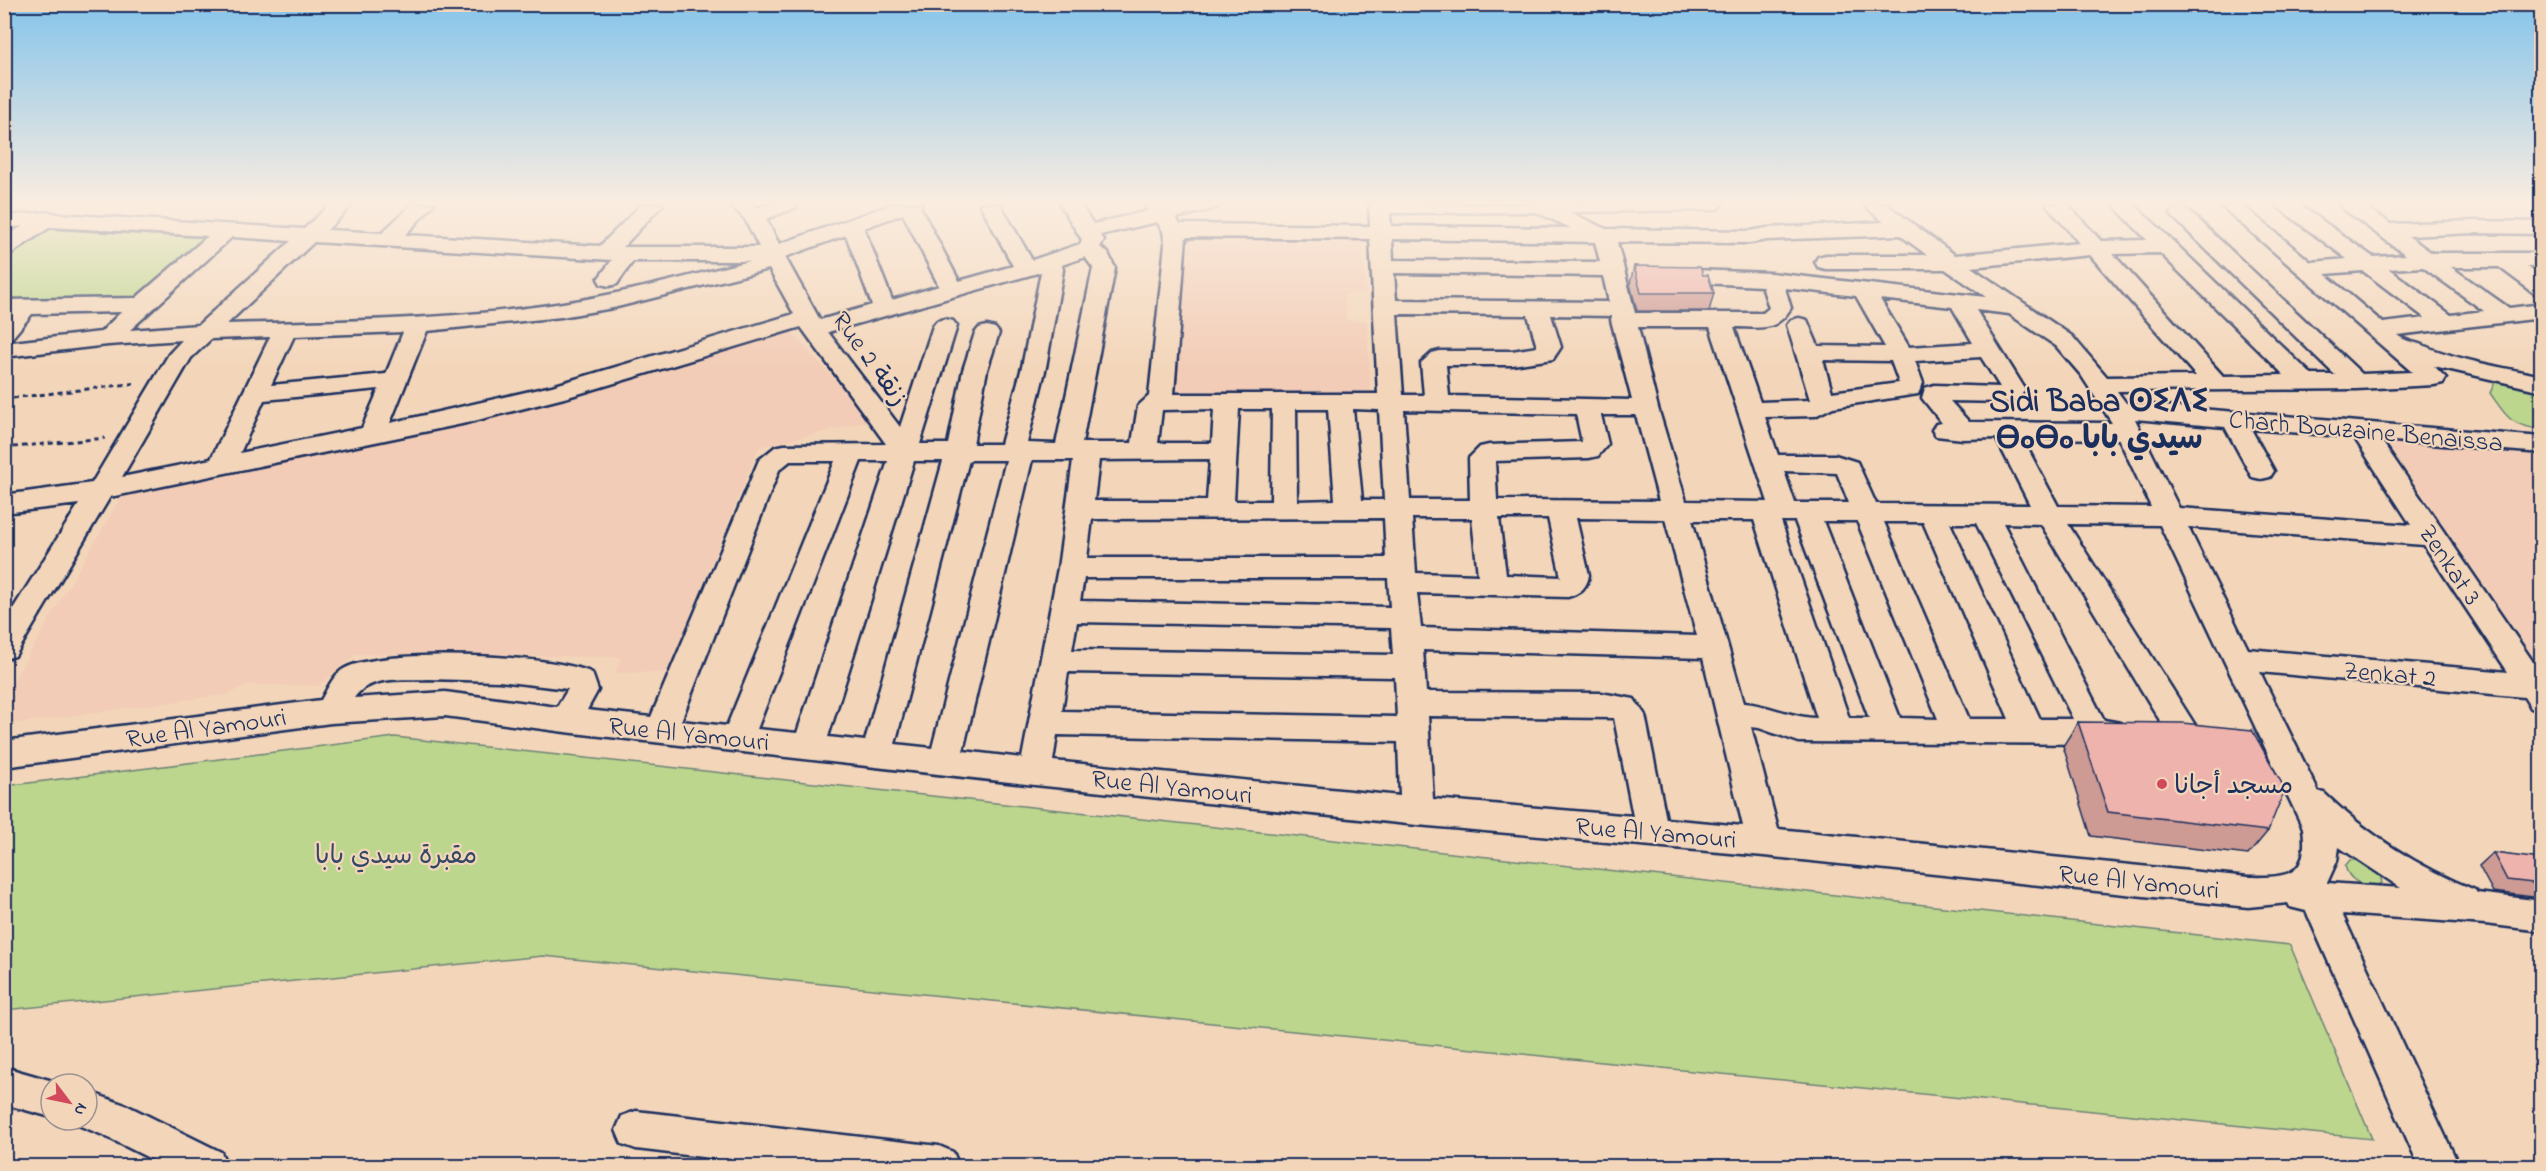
<svg xmlns="http://www.w3.org/2000/svg" width="2546" height="1171" viewBox="0 0 2546 1171" font-family="'Indie Flower','Playpen Sans Arabic','Noto Sans Tifinagh',sans-serif">
	<style>
		.built { fill: #f2ccb6 }
		.green { fill: #bcd68d; stroke: #6c8276; stroke-width: 1.5 }
		.lines { fill: none; stroke-linecap: round; stroke-linejoin: round }
		.minor-casing { stroke: #1b2f5e; stroke-width: 5 }
		.path { stroke: #1b2f5e; stroke-width: 3; stroke-dasharray: 5 4; stroke-linecap: butt }
		.minor { fill: #f3d6ba; fill-rule: evenodd }
		.wall { fill: #cd9a94; stroke: #1b2f5e; stroke-width: 1.5 }
		.building { fill: #eeb3ac; stroke: #1b2f5e; stroke-width: 1.5 }
		.poi-dot { fill: #d1495b; stroke: #f3d6ba; stroke-width: 2 }
		.labels { text-anchor: middle; stroke-width: 4.5; stroke-linejoin: round; paint-order: stroke }
		.street-label { font-size: 26px; fill: #1b2f5e; stroke: #f3d6ba }
		.poi-label { font-size: 26px; fill: #1b2f5e; stroke: #f3d6ba; text-anchor: start }
		.park-label { font-size: 26px; fill: #334865; stroke: #f3d6ba }
		.district-label { font-size: 32px; font-weight: bold; fill: #1b2f5e; stroke: #f3d6ba }
	</style>
	<rect width="100%" height="100%" fill="#f3d6ba"/>
	<filter id="ink" filterUnits="userSpaceOnUse"><feTurbulence type="fractalNoise" baseFrequency=".0167" numOctaves="2"/><feDisplacementMap in="SourceGraphic" scale="12" xChannelSelector="R" yChannelSelector="G"/><feConvolveMatrix kernelMatrix="1 2 1 2 8 2 1 2 1" color-interpolation-filters="sRGB"/></filter>
	<g filter="url(#ink)">
		<!-- built -->
		<g class="built">
			<polygon points="1190,235 1363,237 1366,294 1344,295 1346,320 1367,321 1371,399 1170,399"/>
			<polygon points="788,329 862,409 867,422 759,447 667,672 615,673 621,657 357,654 319,686 245,685 230,694 5,725 5,695 125,490"/>
			<polygon points="2387,443 2541,454 2541,668"/>
		</g>
		<!-- green -->
		<g class="green">
			<polygon points="40,229 212,238 125,307 5,307 5,252"/>
			<path d="M2497,378L2541,391V429C2510,426 2507,417 2490,393Z"/>
			<polygon points="395,737 2290,945 2372,1139 543,956 5,1010 5,786"/>
			<path d="M2350,860H2360L2380,874L2382,883L2375,887C2361,885 2349,881 2345,866Z"/>
		</g>
		<g class="lines">
			<defs>
				<g id="minor">
					<path d="M331,204H353L327,230L382,233L412,204H434L405,235L600,246L642,204H663L623,247H759L745,219L729,204H752L757,208L769,204H798L795,208L766,219L779,244L893,204H922L920,207L959,281L1013,266L980,204H1000L1032,260L1080,244L1082,240L1060,204H1080L1093,224L1148,211L1143,204H1164L1167,207L1183,204H1220L1217,208L1175,218L1180,224L1370,226L1369,204H1722L1719,208L1712,210L1569,212L1606,229L1750,231L1767,228L1884,222L1863,204H1886L1955,255L2079,243L2046,204H2067L2101,241L2147,240L2112,204H2134L2312,375H2335L2174,218L2171,214L2174,210L2181,208L2188,210L2362,374L2412,372L2219,204H2241L2311,262L2347,259L2279,208L2276,204H2299L2373,257L2406,255L2342,208L2339,204H2362L2391,224L2473,221L2542,222V234L2473,233L2408,236L2432,253H2542V267H2527L2542,277V295L2534,293L2499,267H2451L2509,308L2542,304V318L2397,335C2406,342 2412,341 2422,345C2460,361 2502,367 2542,376V391L2434,366L2446,378L2443,383L2434,385L2356,389L2117,391L2126,403L2542,437V453L2381,440L2542,675V712L2531,708L2524,697L2260,672L2318,791L2324,793C2368,835 2418,867 2475,890L2477,893L2542,901V931L2485,924L2342,914L2459,1166H2419L2306,911L2290,907L2288,903L2248,907L1764,856L1417,825L1035,785L565,732L445,716L331,723L4,767V741L321,700C327,690 332,677 342,670C377,647 554,654 592,673L598,690L587,710L651,717L759,460L775,447L784,445L886,444L801,327L568,397L462,424L110,497L15,656L4,659V623L79,504L4,513V495L92,483L169,354L182,340L108,345L4,357V343L101,332L121,312L32,314L12,338L4,340V317L7,314H4V300L136,298L208,236L50,227L12,253L4,254V238L23,226L4,228V216L49,212L57,214L304,229ZM1536,212L1571,228L1391,226L1390,213ZM903,214L939,286L892,300L864,228ZM1157,222L1163,231L1165,244L1149,396L1138,406L1132,443H1082L1115,268L1108,253L1100,247L1104,240L1100,235ZM846,235L872,305L820,320L785,257ZM1900,235L1927,255H1826L1818,257L1815,262L1818,267L1826,269H1945L1986,297L1771,273L1670,269L1662,271L1659,276L1662,281L1762,286L1769,308L1763,313H1635L1617,242L1750,243L1767,240ZM232,237L291,241L198,325L130,330ZM1186,237L1370,239L1378,394H1174ZM1392,239L1595,242L1600,262L1393,260ZM314,242L612,260L598,279L601,284L609,286L617,284L633,261H750C688,276 627,293 563,303C452,320 339,321 227,324ZM2160,253L2284,375L2223,376L2113,254ZM2090,255L2196,376L2107,377L2072,336L1971,267ZM1085,257L1093,268L1056,444L1027,443L1046,367L1063,270L1062,265ZM2423,267L2484,311L2451,315L2389,269ZM769,269L794,314L552,386L390,423L427,331L561,317L613,308ZM2363,271L2425,318L2383,323L2325,274ZM1041,272L1022,367L1001,444H973L987,370L999,333L995,328L987,326L979,328L975,333L963,370L948,444H920L957,326L953,321L945,319L937,321L933,326L900,427L828,332ZM1394,273L1603,276L1609,302L1396,300ZM1785,288L1856,296L1885,347L1818,346L1807,320L1799,318L1791,320L1787,325L1810,400L1760,402L1734,327C1760,327 1775,333 1791,308ZM1880,299L1952,307L1973,343L1909,347ZM1976,310L2009,314L2056,346L2081,375L2112,423L1969,422L1950,401L2010,402L2019,399L2025,389ZM1397,314L1528,315L1537,347L1512,351H1440L1432,353L1421,363L1424,395H1403ZM1551,315L1612,316L1611,320L1632,400L1449,396L1446,365H1512L1553,359L1561,347ZM1638,327H1710L1768,502L1686,501L1658,408ZM403,332L386,374L271,385L294,336ZM270,337L211,459L122,477L191,358L211,339ZM1981,357L2000,387L1934,385L1925,388L1922,398L1942,423L1936,424L1932,430L1936,436L1963,439L1996,438L2030,505L1876,504L1857,462L1835,455H1778L1765,417L1815,416L1833,407L1918,394L1923,383L1915,361ZM1823,360L1891,361L1899,383L1832,392ZM379,389L362,428L240,453L264,400ZM1214,409L1212,443H1158L1162,410ZM1239,409H1272L1271,501H1234ZM1296,409H1328L1335,500L1297,501ZM1353,409L1379,410L1384,500H1362ZM1404,410L1576,414L1582,442L1489,445L1480,447L1469,458L1470,500H1410ZM1601,415H1636L1659,501L1497,500L1495,461L1589,458L1598,456L1608,444ZM2135,419L2225,427L2252,477L2261,479L2270,477L2274,471L2251,429L2354,437L2411,525L2179,508ZM2022,438L2119,439L2151,507L2058,506ZM1210,459L1207,501H1094L1099,460ZM969,460H1006L932,748L895,744ZM1032,460H1073L1058,568L1022,758L963,751ZM790,461H835L727,726L681,721L779,470ZM861,461H888L797,733L757,729ZM914,461H943L865,741L828,737ZM1784,471L1837,473L1849,503H1795ZM1384,518L1386,558H1087L1092,519ZM1412,518H1472L1478,575L1416,573ZM1499,518H1548L1561,577L1506,575ZM1576,518L1665,519L1697,636L1421,628L1417,593L1568,597C1580,593 1587,588 1589,575ZM1692,520H1754L1817,718C1792,718 1770,705 1744,703ZM1781,521H1795L1869,718H1849ZM1823,521H1857L1938,719L1900,718ZM1884,522H1923L2009,719H1969ZM1950,523H1976L2073,719H2040ZM2003,523L2041,524L2173,742L2184,745L2195,742L2200,733L2068,524L2160,525L2303,828C2309,875 2290,878 2248,877L1778,829L1751,727L1759,728L1799,742L2110,744L2121,741L2126,732L2121,723L2104,720ZM2188,527L2424,545L2508,672L2248,649ZM1084,578H1388L1390,607L1080,601ZM1077,622L1391,628L1393,655L1072,650ZM1423,650L1703,658L1743,826L1666,819L1645,715L1634,699L1601,693L1426,692ZM1068,672L1395,677L1397,717L1062,711ZM428,679L499,681L568,689L557,707L445,692L354,698C369,675 404,680 428,679ZM1428,716L1614,718L1633,816L1433,799ZM1057,735L1398,742L1400,796L1053,761ZM2339,847L2401,888L2327,883L2337,861Z"/>
					<polygon points="4,1067 63,1084 51,1084 51,1117 4,1104"/>
					<polygon points="87,1091 128,1106 221,1152 227,1166 165,1166 103,1135 73,1123 72,1120 87,1120"/>
					<polygon points="636,1111 939,1146 953,1152 959,1166 777,1166 636,1149 622,1144 616,1130 622,1116"/>
				</g>
			</defs>
			<!-- minor casing -->
			<use href="#minor" class="minor-casing"/>
			<!-- path -->
			<g class="path">
				<polyline points="4,399 138,383"/>
				<polyline points="4,448 105,438"/>
			</g>
			<!-- minor -->
			<use href="#minor" class="minor"/>
		</g>
		<!-- wall -->
		<g class="wall">
			<polygon points="1634,266 1703,275 1714,293 1709,311 1637,311 1630,284"/>
			<polygon points="2078,722 2268,831 2248,855 2091,836 2063,746"/>
			<polygon points="2493,853 2541,860 2541,898 2493,892 2479,866"/>
		</g>
		<!-- building -->
		<g class="building">
			<polygon points="1634,266 1700,267 1703,275 1708,275 1714,293 1641,293"/>
			<polygon points="2078,722 2182,723 2252,730 2285,789 2268,831 2108,812"/>
			<polygon points="2493,853 2541,859 2541,884 2507,880"/>
		</g>
	</g>
	<!-- sky -->
	<linearGradient id="sky" x2="0" y2="1"><stop stop-color="#85c4eb"/><stop offset="0.55" stop-color="#faede0"/><stop offset="1" stop-color="#faede0" stop-opacity="0"/></linearGradient>
	<rect width="2546" height="368" fill="url(#sky)"/>
	<!-- markers -->
	<circle class="poi-dot" cx="2162" cy="784" r="6"/>
	<g class="labels">
		<!-- street labels -->
		<g class="street-label">
			<text transform="translate(871 358) rotate(54)" y="9">Rue 2 زنقة</text>
			<text transform="translate(2366 430) rotate(5)" y="9">Charh Bouzaine Benaissa</text>
			<text transform="translate(2451 564) rotate(56)" y="9">Zenkat 3</text>
			<text transform="translate(2390 673) rotate(5)" y="9">Zenkat 2</text>
			<text transform="translate(206 727) rotate(-8)" y="9">Rue Al Yamouri</text>
			<text transform="translate(689 733) rotate(6)" y="9">Rue Al Yamouri</text>
			<text transform="translate(1172 786) rotate(6)" y="9">Rue Al Yamouri</text>
			<text transform="translate(1656 832) rotate(5)" y="9">Rue Al Yamouri</text>
			<text transform="translate(2139 881) rotate(6)" y="9">Rue Al Yamouri</text>
		</g>
		<!-- poi labels -->
		<g class="poi-label">
			<text x="2174" y="793">مسجد أجانا</text>
		</g>
		<!-- park labels -->
		<g class="park-label">
			<text x="396" y="863">مقبرة سيدي بابا</text>
		</g>
		<!-- district labels -->
		<g class="district-label">
			<text x="2099" y="411">Sidi Baba ⵙⵉⴷⵉ<tspan x="2099" dy="37">ⴱⴰⴱⴰ سيدي بابا</tspan></text>
		</g>
	</g>
	<!-- margin -->
	<rect width="2546" height="1171" fill="none" stroke="#f3d6ba" stroke-width="24"/>
	<rect x="12" y="12" width="2522" height="1147" fill="none" stroke="#1b2f5e" stroke-width="2" filter="url(#ink)"/>
	<!-- north arrow -->
	<g transform="translate(69 1102) rotate(122)"><circle r="28" fill="#f3d6ba" stroke="#9d9395" stroke-width="1.5"/>
	<path d="M0-4.5L10 22L0 15L-10 22Z" fill="#d1495b"/>
	<text y="-9" font-size="16" font-weight="bold" text-anchor="middle" fill="#1b2f5e">N</text>
	</g>
</svg>
